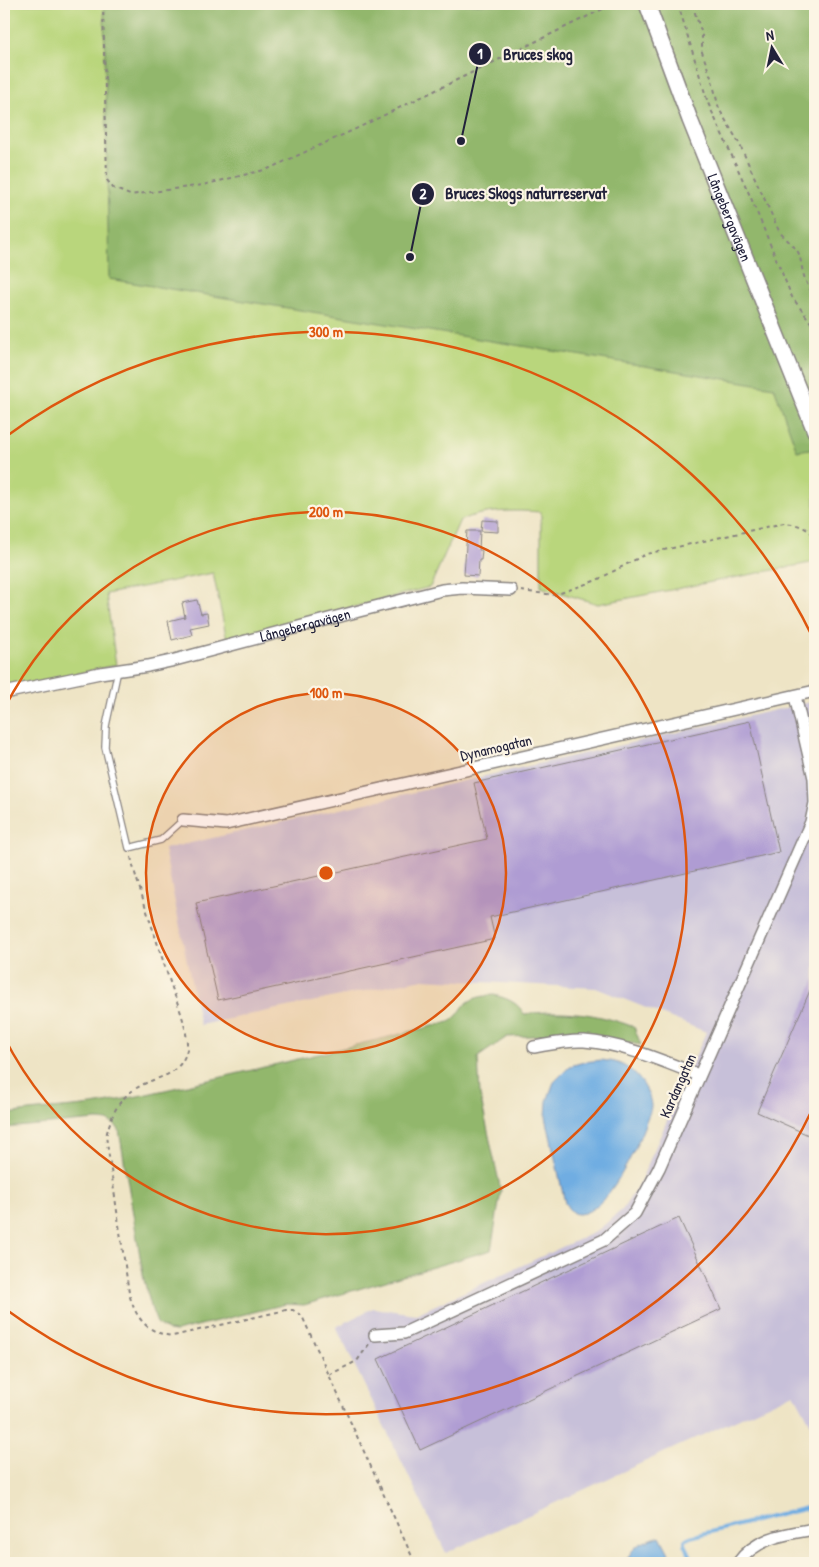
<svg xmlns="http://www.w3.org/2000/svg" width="819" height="1567" viewBox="0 0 819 1567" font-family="'Patrick Hand',sans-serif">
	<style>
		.industrial { fill: #c7c0d9 }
		.green { fill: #b9d67c; stroke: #6e7c5c }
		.forest { fill: #92b76c; stroke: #5a6c54 }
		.water { fill: #70ade2; stroke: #49688e }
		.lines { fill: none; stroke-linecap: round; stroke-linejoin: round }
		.stream { stroke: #70ade2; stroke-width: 4 }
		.building { fill: #af9cd3 }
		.lane-casing { stroke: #888380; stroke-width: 8 }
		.street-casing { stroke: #888380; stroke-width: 14 }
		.secondary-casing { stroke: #888380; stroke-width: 18 }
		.path { stroke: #888380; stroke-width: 2; stroke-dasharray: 4 4; stroke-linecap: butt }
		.lane { stroke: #fff; stroke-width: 5.5 }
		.street { stroke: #fff; stroke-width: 11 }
		.secondary { stroke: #fff; stroke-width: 15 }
		.ring { fill: none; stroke: #de560e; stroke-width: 2.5 }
		.labels { text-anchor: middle; stroke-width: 4.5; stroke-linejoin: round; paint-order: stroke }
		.street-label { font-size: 15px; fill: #22223b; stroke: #fcf5e5 }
		.centre { fill: #de560e; stroke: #fcf5e5; stroke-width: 2.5 }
		.ring-label { font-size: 15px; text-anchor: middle; font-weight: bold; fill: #de560e; stroke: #fcf5e5; stroke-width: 4.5; stroke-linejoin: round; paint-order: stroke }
		.leader { fill: none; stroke: #22223b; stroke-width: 2 }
		.callout-dot { fill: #22223b; stroke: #fcf5e5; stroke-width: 2 }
		.mark-label { font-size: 15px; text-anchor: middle; font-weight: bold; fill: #fff }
		.callout-label { font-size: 16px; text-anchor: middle; font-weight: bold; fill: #22223b; stroke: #fcf5e5; stroke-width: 4.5; stroke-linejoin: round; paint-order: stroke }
	</style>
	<rect width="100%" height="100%" fill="#fcf5e5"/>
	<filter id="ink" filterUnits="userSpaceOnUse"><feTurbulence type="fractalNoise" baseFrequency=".02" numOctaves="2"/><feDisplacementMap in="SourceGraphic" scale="10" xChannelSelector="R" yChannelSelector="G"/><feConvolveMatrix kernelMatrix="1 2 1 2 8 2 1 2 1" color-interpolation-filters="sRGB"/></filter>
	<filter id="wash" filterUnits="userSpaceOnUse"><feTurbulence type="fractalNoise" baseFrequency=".0096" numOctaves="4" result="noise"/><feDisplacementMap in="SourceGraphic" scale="20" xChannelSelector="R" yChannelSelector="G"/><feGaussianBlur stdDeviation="1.12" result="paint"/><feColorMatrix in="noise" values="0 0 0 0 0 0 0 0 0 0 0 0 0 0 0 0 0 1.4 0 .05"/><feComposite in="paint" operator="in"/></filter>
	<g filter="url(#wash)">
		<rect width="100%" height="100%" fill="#eee4c5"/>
		<!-- industrial -->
		<polygon class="industrial" points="815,701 815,1432 794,1393 446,1553 336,1327 373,1308 416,1314 597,1231 623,1209 640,1182 706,1032 596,988 423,979 200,1025 164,849"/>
		<!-- green -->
		<path class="green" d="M4,4H815V562L598,604L541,587V512C514,510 485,510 460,520L430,587L227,640L213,573L106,594L116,665L4,690Z"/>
		<!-- forest -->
		<g class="forest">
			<polygon points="104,4 815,4 815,448 797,451 774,387 109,279"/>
			<path d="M494,995C506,998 518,1002 524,1014C564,1009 597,1013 634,1027L641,1045L580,1034L507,1037L478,1057L480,1095L501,1191L491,1250L304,1305L286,1304L176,1331L167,1330L160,1326L157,1323L152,1310L144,1280L119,1130C114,1121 105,1120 96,1120L4,1128V1115C37,1108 71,1109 105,1103C220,1079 335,1050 449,1022C456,1018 459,1013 463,1007C471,997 483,996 494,995Z"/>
		</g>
		<!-- water -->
		<g class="water">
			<path d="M601,1060C607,1061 615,1061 620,1064C635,1070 650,1089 651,1106C651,1111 647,1118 645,1124C637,1147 607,1213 579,1214C571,1214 569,1209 565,1203L546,1117L547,1101L554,1082L570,1066L584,1062Z"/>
			<path d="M660,1536L674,1563H626C632,1544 644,1542 660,1536Z"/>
		</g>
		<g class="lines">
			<!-- stream -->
			<polyline class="stream" points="694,1563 685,1544 685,1540 690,1537 815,1506"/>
		</g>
		<g id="blocks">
			<!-- building -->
			<g class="building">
				<polygon points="482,520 498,521 498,532 481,531"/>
				<polygon points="467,531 480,531 479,550 482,550 481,560 479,560 478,576 464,575"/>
				<polygon points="197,600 201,614 207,613 209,624 190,628 192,635 172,640 168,621 185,617 182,603"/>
				<polygon points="750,721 779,852 490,917 495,939 218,1000 196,903 487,839 474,783"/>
				<polygon points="815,979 815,1138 757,1112"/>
				<polygon points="679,1218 721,1309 420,1450 378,1359"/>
			</g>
		</g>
	</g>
	<g filter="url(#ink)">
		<use href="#blocks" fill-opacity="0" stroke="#888380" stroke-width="1"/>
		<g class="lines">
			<defs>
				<polyline id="lane" points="118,670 106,726 105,747 129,848 161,840 183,820"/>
				<g id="street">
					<path id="s1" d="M4,693L100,673L148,666L171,661L359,611L442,590L462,588L511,590"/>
					<polyline points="183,820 226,824 815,691"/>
					<path d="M534,1047C551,1044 568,1040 584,1041C625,1044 662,1061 699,1075"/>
					<polyline points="375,1335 404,1333 604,1240 635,1213 659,1168 811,822 815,803 814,778 795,696"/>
					<path d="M738,1563C756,1537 786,1534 815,1529"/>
				</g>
				<g id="secondary">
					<path id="s2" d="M647,4L690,120L815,431"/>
				</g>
			</defs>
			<!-- lane casing -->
			<use href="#lane" class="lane-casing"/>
			<!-- street casing -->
			<use href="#street" class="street-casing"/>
			<!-- secondary casing -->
			<use href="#secondary" class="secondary-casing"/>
			<!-- path -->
			<g class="path">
				<polyline points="103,4 107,180 113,188 130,195 203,185 268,169 360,127 613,4"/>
				<polyline points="594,4 596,11"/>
				<polyline points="678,4 708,103 751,198 792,297 815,328"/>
				<path d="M695,4V13L702,34V52L712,80L719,109L739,143L779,231C785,239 793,244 798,252C801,258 801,265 803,272C805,281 809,289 815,297"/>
				<path d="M521,591L555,595L597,580L646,554L784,523C797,524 806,527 815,536"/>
				<path d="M131,857L134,870C145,906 157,942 169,979C176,1001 188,1025 187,1049C186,1057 180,1066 173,1071C165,1077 154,1079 146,1083C120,1095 113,1110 106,1136L129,1293C135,1317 146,1333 173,1336L286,1310H293L302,1316L415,1563"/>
				<polyline points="329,1375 357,1361 369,1344"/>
			</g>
			<!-- lane -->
			<use href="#lane" class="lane"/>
			<!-- street -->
			<use href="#street" class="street"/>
			<!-- secondary -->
			<use href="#secondary" class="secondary"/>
		</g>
	</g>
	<!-- distance rings -->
	<circle cx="326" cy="873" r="180" fill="#de560e" fill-opacity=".12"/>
	<g class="ring">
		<circle cx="326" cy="873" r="180"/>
		<path d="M4 709A361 361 0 1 1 4 1037"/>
		<path d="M814 1106A541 541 0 0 1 4 1308M4 438A541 541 0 0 1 814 640"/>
	</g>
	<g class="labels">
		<!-- street labels -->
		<g class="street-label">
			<text dy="5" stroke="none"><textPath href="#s2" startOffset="229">Långebergavägen</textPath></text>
			<text dy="5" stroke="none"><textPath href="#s1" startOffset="309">Långebergavägen</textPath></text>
			<text transform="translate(496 748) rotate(-13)" y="5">Dynamogatan</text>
			<text transform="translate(678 1086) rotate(-66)" y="5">Kardangatan</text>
		</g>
	</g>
	<circle cx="326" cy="873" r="8" class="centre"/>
	<g class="ring-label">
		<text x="326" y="337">300 m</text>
		<text x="326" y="517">200 m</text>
		<text x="326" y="698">100 m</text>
	</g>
	<!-- callouts -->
	<path class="leader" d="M461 141L480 54M410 257L423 194"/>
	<g class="callout-dot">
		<circle cx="461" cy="141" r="5"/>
		<circle cx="410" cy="257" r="5"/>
		<circle cx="480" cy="54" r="12"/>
		<circle cx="423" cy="194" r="12"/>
	</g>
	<g class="mark-label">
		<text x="480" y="59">1</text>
		<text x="423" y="199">2</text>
	</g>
	<g class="callout-label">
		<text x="538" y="60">Bruces skog</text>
		<text x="526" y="199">Bruces Skogs naturreservat</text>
	</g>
	<!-- margin -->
	<rect width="819" height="1567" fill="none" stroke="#fcf5e5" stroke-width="20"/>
	<!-- north arrow -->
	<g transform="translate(772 48) rotate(350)" stroke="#fcf5e5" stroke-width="4" paint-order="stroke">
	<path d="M0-4L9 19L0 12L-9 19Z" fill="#22223b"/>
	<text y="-8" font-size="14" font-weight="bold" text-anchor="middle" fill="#22223b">N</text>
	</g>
</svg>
